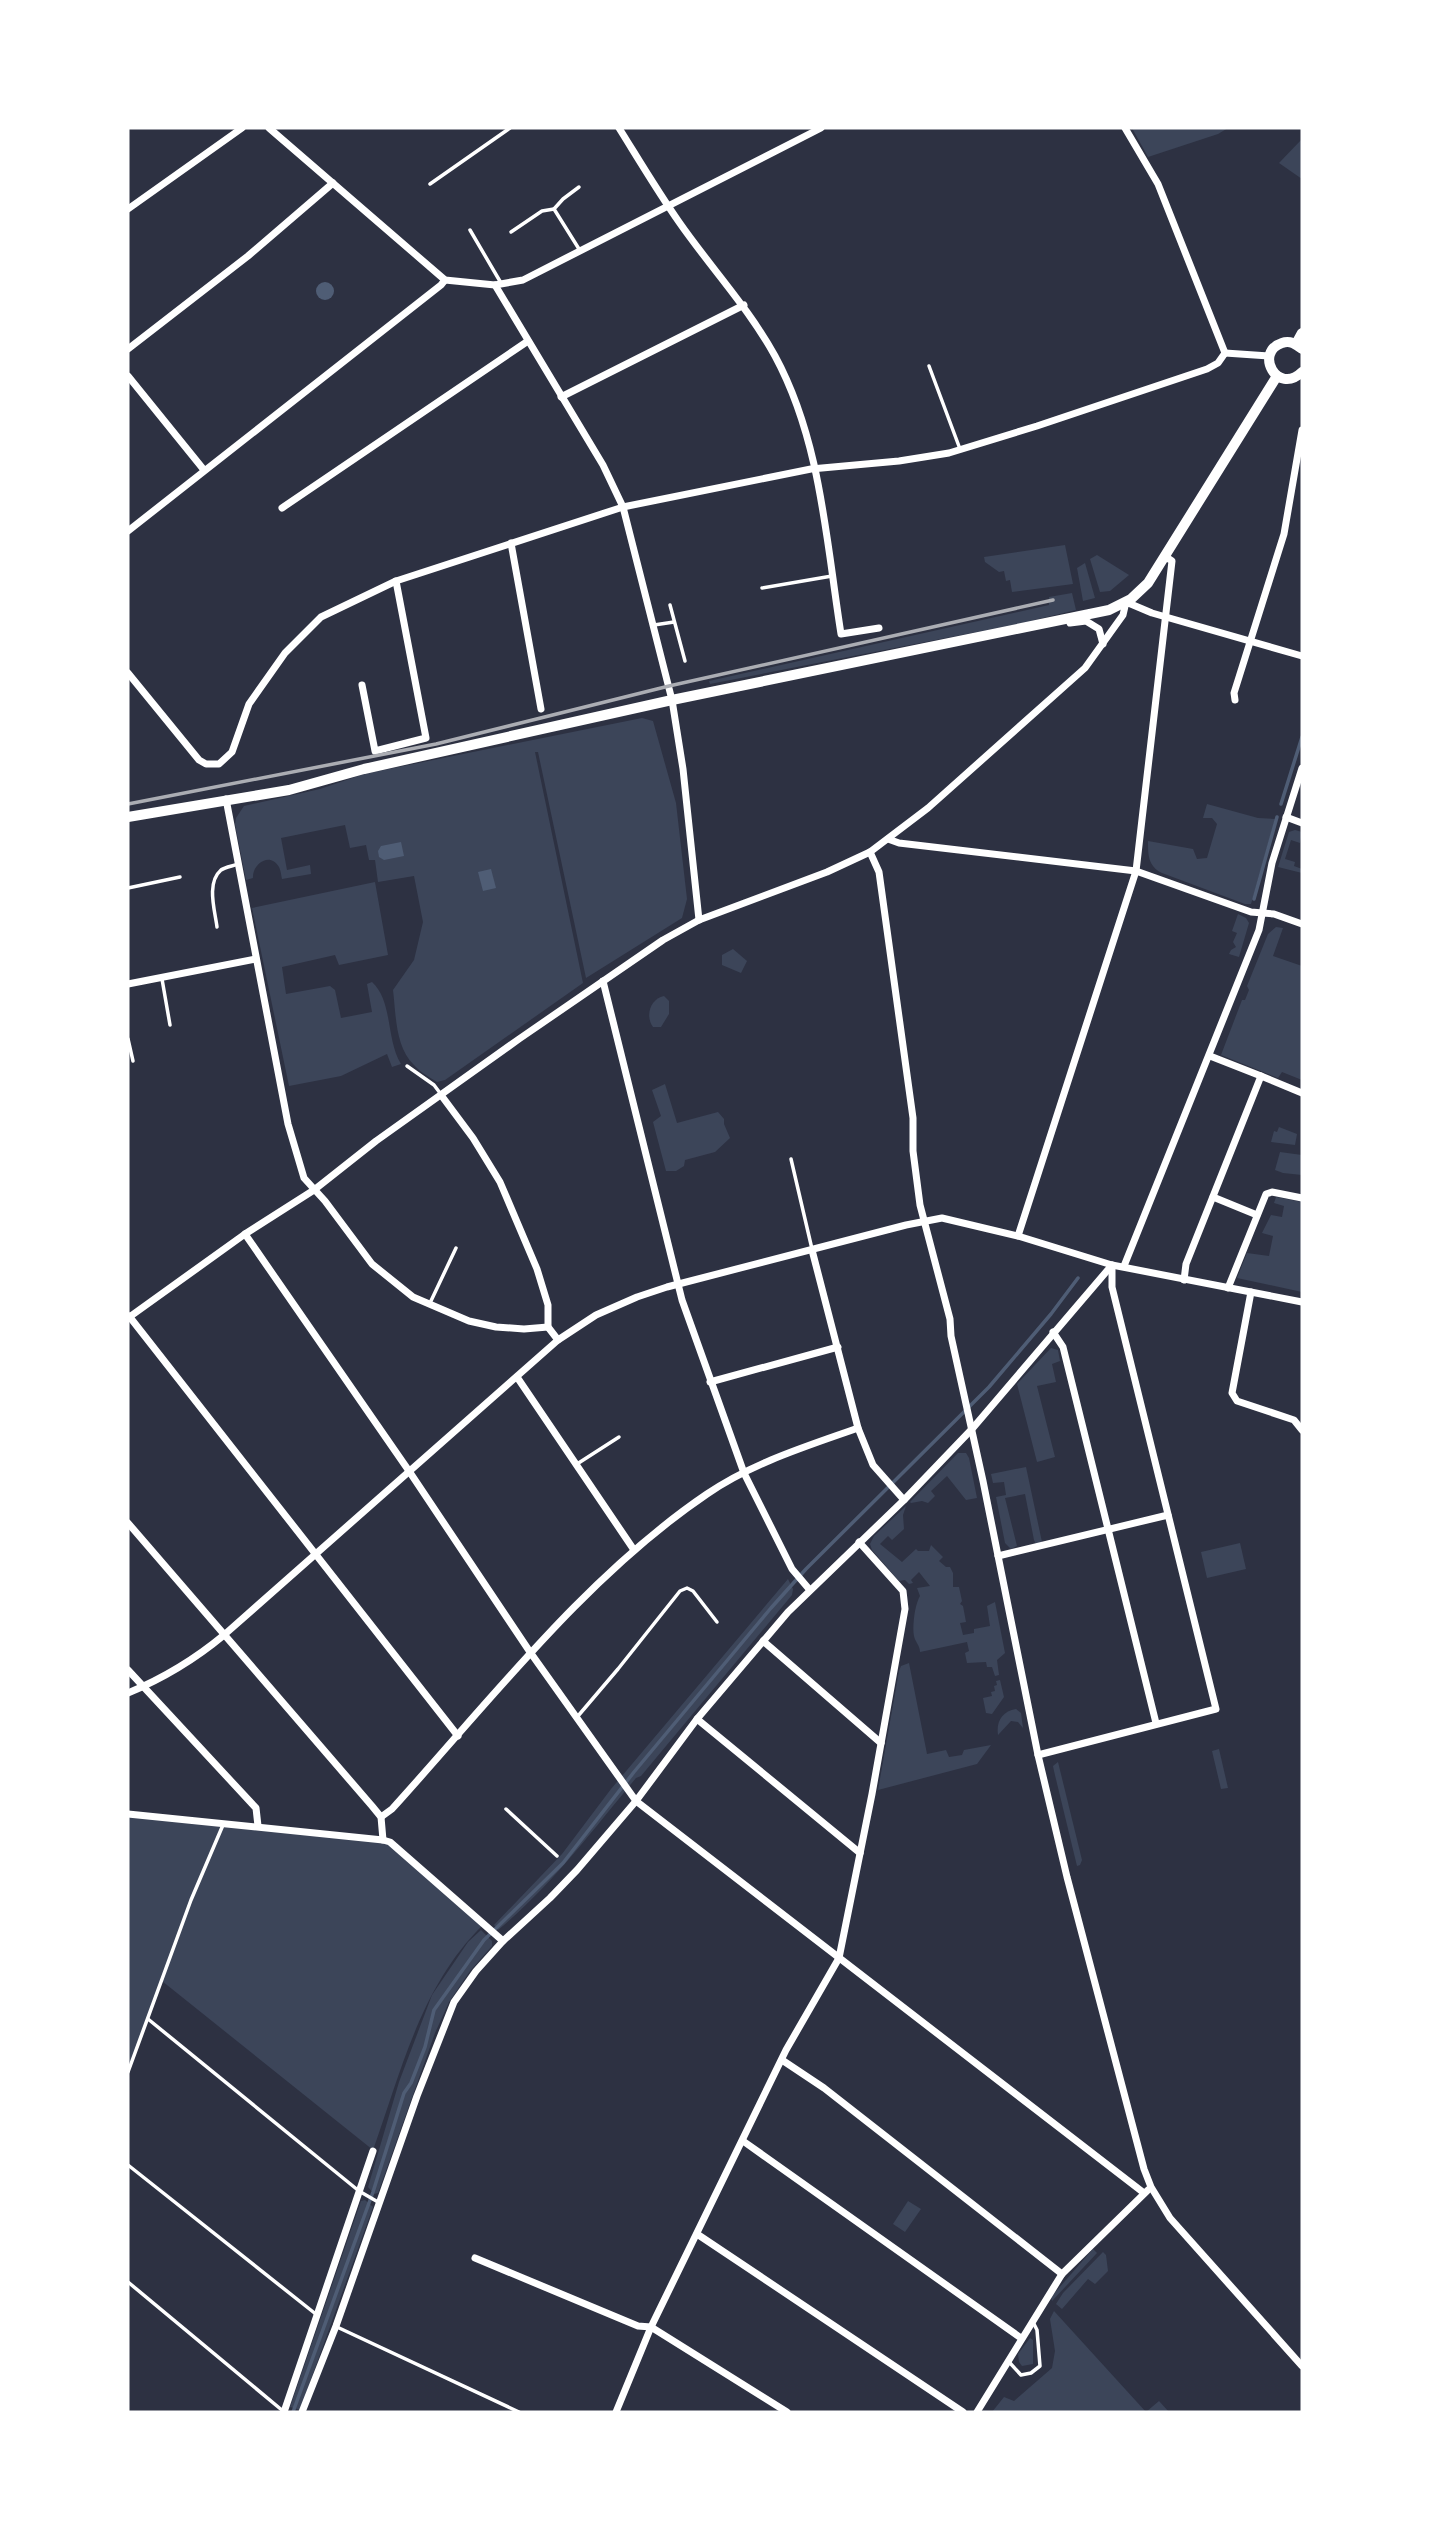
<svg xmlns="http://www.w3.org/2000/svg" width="1430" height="2540" viewBox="0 0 1430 2540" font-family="Signika,sans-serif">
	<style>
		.green { fill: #3c4559 }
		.water { fill: #4f5d75 }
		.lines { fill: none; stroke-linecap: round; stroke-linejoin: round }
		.stream { stroke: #4f5d75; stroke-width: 3.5 }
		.service { stroke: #fff; stroke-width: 3.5 }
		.minor { stroke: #fff; stroke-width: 7 }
		.secondary { stroke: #fff; stroke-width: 10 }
		.primary { stroke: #fff; stroke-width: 10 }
		.rail { stroke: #abadb3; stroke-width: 3.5 }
	</style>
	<rect width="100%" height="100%" fill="#2d3142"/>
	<!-- green -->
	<g class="green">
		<polygon points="1132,128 1228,128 1218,134 1148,157"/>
		<polygon points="1302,139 1302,179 1279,163"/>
		<polygon points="1065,545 1073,584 1012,592 1010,580 1006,581 1004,571 999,572 985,562 984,557"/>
		<polygon points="1097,555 1129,575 1110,591 1100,592 1090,559"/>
		<polygon points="1085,563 1095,598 1083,601 1077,568"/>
		<polygon points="1072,593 1076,610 1018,624 710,684 709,681 1049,605 1049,597"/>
		<path d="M642,718L653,721L676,803L687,899L682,918L586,978L538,752H535L583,983L445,1080L437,1082C429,1077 420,1072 414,1065C395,1047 396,1014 393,990L414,960L423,922L414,876L378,882L375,860H369L366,845L350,848L345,825L281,838L287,870L310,865L311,874L282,879C281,875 281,871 279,867C270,851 252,864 253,878L246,880L235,824L236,818L244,806L320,789L364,774Z"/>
		<path d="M1207,804L1258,818L1275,819L1251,904H1245L1162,873C1148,866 1148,855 1148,841L1193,849L1197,859L1207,858L1217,824L1212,818H1203Z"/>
		<polygon points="1295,830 1302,832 1300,843 1291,840 1285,859 1295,862 1294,866 1302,869 1302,873 1278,867 1289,832"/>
		<path d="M375,882L388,955L339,965L335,955L282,967L286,994L330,986L335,990L341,1018L372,1012L367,984L372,982C393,1001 386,1040 401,1064L392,1067L387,1054L341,1076L289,1086L252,908Z"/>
		<polygon points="1238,914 1246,918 1249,923 1239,957 1229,954 1231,950 1236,947 1233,942 1237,933 1232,931"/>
		<polygon points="1276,927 1283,928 1273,956 1302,966 1302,1080 1282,1072 1278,1078 1221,1055 1242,1000 1245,1000 1249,990 1247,986 1268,934"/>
		<polygon points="733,949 747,961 741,973 722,965 722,955"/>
		<path d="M664,996L669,1001V1014L661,1027H653C645,1016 650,999 664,996Z"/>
		<polygon points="665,1084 677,1123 718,1112 724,1119 724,1124 730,1138 715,1152 685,1160 684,1166 676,1171 666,1171 653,1122 661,1116 652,1090"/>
		<polygon points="1279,1127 1297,1134 1295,1145 1271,1142 1274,1131 1277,1132"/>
		<polygon points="1280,1152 1302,1155 1302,1175 1283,1173 1275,1170"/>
		<polygon points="1276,1197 1302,1202 1302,1292 1237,1278 1247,1253 1269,1256 1273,1236 1262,1233 1271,1215 1282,1217 1284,1206 1274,1203"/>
		<polygon points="1051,1348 1058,1350 1060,1361 1052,1364 1056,1382 1037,1386 1055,1457 1037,1462 1017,1384"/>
		<polygon points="958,1453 966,1453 969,1458 977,1498 966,1500 947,1476 931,1491 935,1496 928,1503 922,1501 911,1503 910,1502"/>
		<polygon points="1026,1467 1042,1542 1036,1544 1034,1540 1025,1494 1005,1498 1017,1546 1011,1549 1005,1543 996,1497 1006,1495 1004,1482 993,1483 991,1474"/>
		<path d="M906,1506L903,1515L904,1529L892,1540L888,1536L880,1544L902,1562L916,1549L918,1551H929L931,1545L943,1557L939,1561L946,1567H950L953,1573V1587H959L962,1601L960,1604L963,1606L966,1622L960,1623L963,1635L974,1633V1629L990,1626L987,1606L995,1602L1005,1653L997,1660L999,1675L995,1676L992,1667H987L986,1662L967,1663L965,1653L969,1651L967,1642L920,1652C920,1645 915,1642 914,1636C912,1626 915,1604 920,1596L917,1588L930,1586L919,1572L911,1580L913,1583L909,1584L905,1580L899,1581L872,1550L870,1544L874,1536Z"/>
		<polygon points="1240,1543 1246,1569 1207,1578 1201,1552"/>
		<path d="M788,1579L793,1589L792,1595L641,1776L636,1778C591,1832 553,1884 498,1930L494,1925L562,1854L611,1789Z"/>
		<polygon points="909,1663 927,1754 946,1750 949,1757 962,1755 964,1750 991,1745 977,1764 878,1790 899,1671 901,1666"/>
		<polygon points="1000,1680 1004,1697 992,1714 986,1713 983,1698 992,1696 991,1692 995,1691 994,1686 997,1685 996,1681"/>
		<path d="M1016,1709L1021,1713L1023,1728L1018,1722L1011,1721L998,1735C996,1722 1002,1711 1016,1709Z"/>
		<polygon points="1219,1749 1228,1788 1221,1789 1212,1751"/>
		<polygon points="1058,1762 1082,1860 1080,1865 1077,1866 1054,1771 1053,1766"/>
		<path d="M128,1814L383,1840L483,1925C421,1985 401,2072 373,2150L162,1981L128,2072Z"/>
		<polygon points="481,1930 492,1941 492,1946 470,1971 449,2002 435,2033 378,2193 374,2194 368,2187 399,2082 432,1995 468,1942"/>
		<polygon points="365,2200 373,2207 300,2410 290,2407 361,2201"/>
		<polygon points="908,2201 921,2209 905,2232 893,2224"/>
		<polygon points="1093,2249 1097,2253 1052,2301 1051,2297"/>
		<polygon points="1103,2252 1106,2255 1108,2271 1095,2284 1088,2279 1062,2309 1056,2304 1063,2293"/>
		<polygon points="1054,2311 1146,2412 1159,2401 1169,2412 992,2412 1004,2397 1014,2401 1052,2368 1055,2351 1050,2319"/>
		<polygon points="1030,2338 1033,2340 1033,2364 1022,2366 1019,2362 1018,2354"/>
	</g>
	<!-- water -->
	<g class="water">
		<circle cx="325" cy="291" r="9"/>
		<polygon points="401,842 404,856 384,860 379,857 378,851 381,846"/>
		<polygon points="491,869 496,888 483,891 478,872"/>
	</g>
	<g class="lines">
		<!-- stream -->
		<g class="stream">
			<polyline points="1281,804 1302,737"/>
			<polyline points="1254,899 1277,817"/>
			<polyline points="293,2412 373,2192 404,2093 411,2083 425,2047 434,2010 484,1940 563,1863 634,1772 771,1608 806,1569 989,1387 1051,1314 1078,1278"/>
		</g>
		<!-- service -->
		<g class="service">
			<polyline points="430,184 510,128"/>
			<polyline points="579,187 563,199 554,209 579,249"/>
			<polyline points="470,230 501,283"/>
			<polyline points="511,232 542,211 554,209"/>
			<polyline points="929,366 960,449"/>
			<polyline points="762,588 832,576"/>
			<polyline points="670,605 685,661"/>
			<polyline points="654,625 674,622"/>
			<polyline points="128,888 180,877"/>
			<path d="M217,927C215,911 206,883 221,870C225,867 233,866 238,864"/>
			<polyline points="162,979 170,1025"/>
			<polyline points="128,1039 133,1061"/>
			<polyline points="407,1066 434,1085 440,1093"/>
			<polyline points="791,1159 812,1249"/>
			<polyline points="430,1303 456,1248"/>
			<polyline points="577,1464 619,1437"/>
			<polyline points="578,1716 618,1669 680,1591 687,1588 693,1591 717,1622"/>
			<polyline points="506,1809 557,1856"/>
			<polyline points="148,2019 359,2191 378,2202"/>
			<polyline points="128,2072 191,1900 223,1825"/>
			<polyline points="128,2165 317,2315"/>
			<polyline points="128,2282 283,2411"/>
			<polyline points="337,2327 519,2412"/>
			<polyline points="1010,2363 1021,2375 1031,2373 1040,2366 1037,2330 1033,2322"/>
		</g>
		<!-- minor -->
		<g class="minor">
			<polyline points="269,128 445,280 495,285 523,280 821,128"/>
			<path d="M619,128C639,160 658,192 679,222C711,268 748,307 775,356C821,441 826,540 841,634L879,628"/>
			<polyline points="1125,128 1158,184 1225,353"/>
			<polyline points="128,209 242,128"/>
			<polyline points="495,285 603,465 623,507 672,700 683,769 699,920"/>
			<polyline points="128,349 248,256 333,183"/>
			<polyline points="1225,353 1269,356"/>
			<polyline points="128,376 204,470"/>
			<polyline points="561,397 744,305"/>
			<polyline points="282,508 528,341"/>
			<polyline points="128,531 441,285 445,280"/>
			<polyline points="511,543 541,709"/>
			<polyline points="1070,623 1086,621 1099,629 1103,644"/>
			<polyline points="128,673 199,760 206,764 219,764 232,752 249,704 285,653 321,617 396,581 623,507 811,469 899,461 949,453 1037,426 1207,369 1218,363 1225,353"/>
			<polyline points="362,685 375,751 426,738 396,581"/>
			<polyline points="1235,700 1234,693 1284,534 1302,430"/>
			<polyline points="226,799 288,1124 304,1178 325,1201 372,1264 413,1297 469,1321 496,1327 524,1329 548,1327"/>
			<polyline points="1286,817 1302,823"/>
			<polyline points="888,839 899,843 1136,871 1251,912 1274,914 1302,924"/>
			<polyline points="870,852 879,872 913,1118 913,1151 920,1205 950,1319 951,1336 983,1481 1038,1755 1067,1877 1144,2169 1151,2187 1170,2218 1302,2366"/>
			<polyline points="603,981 682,1300 744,1473 792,1569 809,1589"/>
			<polyline points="128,984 256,959"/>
			<polyline points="1261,1076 1302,1093"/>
			<polyline points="441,1095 473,1138 500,1182 537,1269 548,1305 548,1327 558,1340"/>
			<polyline points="1213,1197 1257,1215"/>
			<polyline points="245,1234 409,1471 530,1652 636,1801 1144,2193"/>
			<polyline points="1018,1236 1136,871 1172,561 1166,557"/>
			<polyline points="812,1250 858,1428 873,1465 904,1500"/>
			<polyline points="1124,1266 1259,930 1272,863 1302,768"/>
			<polyline points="1184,1280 1186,1264 1261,1076 1210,1056"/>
			<polyline points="1228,1288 1266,1194 1272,1192 1302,1198"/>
			<polyline points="1251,1292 1232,1393 1237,1401 1294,1420 1302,1430"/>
			<polyline points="129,1316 458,1736"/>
			<polyline points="128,1318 245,1234 314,1190 376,1141 519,1039 663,940 699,920 827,872 870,852 928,808 1085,668 1123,615 1126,602 1152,613 1302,656"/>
			<polyline points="1053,1332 1063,1347 1156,1723"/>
			<polyline points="517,1377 634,1550"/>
			<polyline points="710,1382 838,1347"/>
			<polyline points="128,1523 372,1806 381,1817 383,1840"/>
			<polyline points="998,1556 1168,1515"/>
			<polyline points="763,1641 881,1743"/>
			<polyline points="128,1670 256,1808 258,1826"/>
			<path d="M128,1693C164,1678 194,1660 224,1635L558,1340L596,1315L637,1297L667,1287L906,1225L942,1218L1018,1236L1112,1265L1302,1302"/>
			<polyline points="697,1719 860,1853"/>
			<polyline points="1038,1755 1216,1709 1112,1287 1112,1266"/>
			<polyline points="128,1814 383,1840 390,1842 503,1941"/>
			<path d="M381,1817L392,1809C490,1701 586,1576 707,1494C752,1463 807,1446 858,1428"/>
			<polyline points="782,2060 824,2088 1062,2274"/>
			<polyline points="743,2141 1021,2338"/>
			<polyline points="697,2234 963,2412"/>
			<polyline points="475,2258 638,2326 651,2327 787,2412"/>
			<polyline points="284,2412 373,2151"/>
			<polyline points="302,2412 336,2326 417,2096 454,2002 476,1971 503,1941 550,1898 577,1870 636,1801 697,1719 788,1612 904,1500 972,1429 1112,1265"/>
			<polyline points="616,2412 651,2327 786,2050 839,1958 872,1794 905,1609 903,1591 859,1542"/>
			<polyline points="977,2412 1062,2274 1148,2190"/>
		</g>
		<!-- secondary -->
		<polyline class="secondary" points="1296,344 1302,333"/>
		<!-- primary -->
		<g class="primary">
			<path d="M1302,349C1296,344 1290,340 1282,343C1254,352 1277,396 1302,372"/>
			<polyline points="128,817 289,790 364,769 672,700 1109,610 1131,599 1148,583 1277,376"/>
		</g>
		<!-- rail -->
		<polyline class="rail" points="128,804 436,744 669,686 1053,600"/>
	</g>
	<!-- border -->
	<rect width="1430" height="2540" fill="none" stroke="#ffffff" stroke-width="259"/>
</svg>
